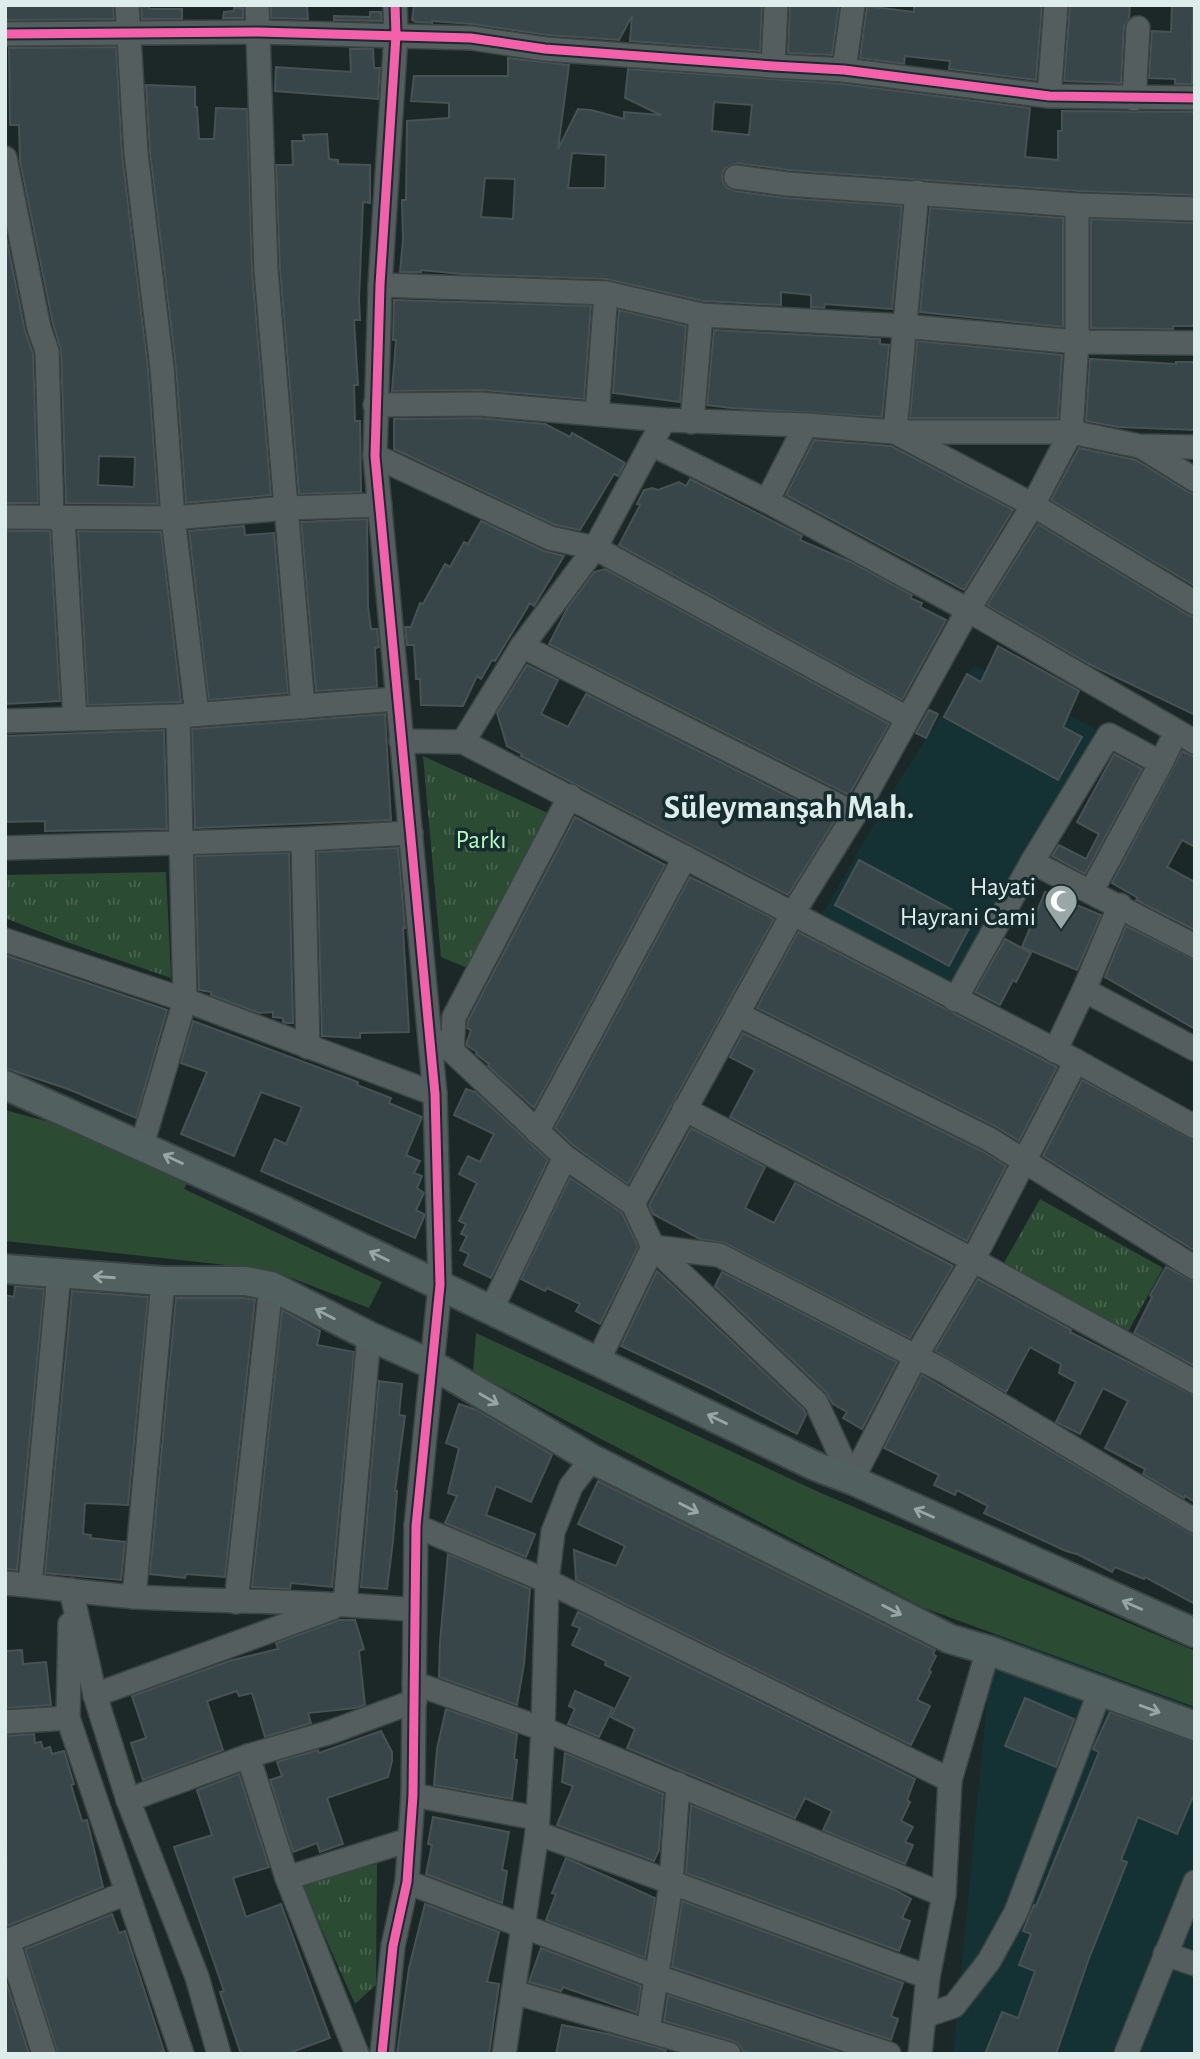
<svg xmlns="http://www.w3.org/2000/svg" width="1200" height="2059" viewBox="0 0 1200 2059" font-family="'Alegreya Sans',sans-serif">
	<style>
		.built { fill: #143234 }
		.grass { fill: #2c4b33 }
		.park { fill: url(#park-tufts) }
		.building { fill: #384649; stroke: #485153; stroke-width: 2; fill-rule: evenodd }
		.lines { fill: none; stroke-linecap: round; stroke-linejoin: round }
		.minor-casing { stroke: #3a4444; stroke-width: 26 }
		.major-casing { stroke: #3a4444; stroke-width: 32 }
		.minor { stroke: #545e5e; stroke-width: 23 }
		.major { stroke: #52605f; stroke-width: 28 }
		.cycleway-casing { stroke: #162c2e; stroke-width: 13 }
		.cycleway { stroke: #f560ab; stroke-width: 9 }
		.oneway { stroke: #98a6a6 }
		.labels { text-anchor: middle; stroke-width: 7; stroke-linejoin: round; paint-order: stroke }
		.park-label { font-size: 26px; fill: #b3f9be; stroke: #162c2e }
		.poi-label { font-size: 26px; fill: #deecec; stroke: #162c2e; text-anchor: end }
		.district-label { font-size: 33px; font-weight: bold; fill: #deecec; stroke: #162c2e }
	</style>
	<defs>
		<pattern id="park-tufts" width="24" height="20" patternUnits="userSpaceOnUse" patternTransform="scale(1.75)"><rect width="24" height="20" fill="#2c4b33"/><path d="M3 7l-1-3M5 7V3M7 7l1-3M15 17l-1-3M17 17v-4M19 17l1-3" fill="none" stroke="#4a6551"/></pattern>
	</defs>
	<rect width="100%" height="100%" fill="#1c2828"/>
	<!-- built -->
	<g class="built">
		<polygon points="974,665 1103,733 950,991 820,919 895,787"/>
		<polygon points="995,1617 1195,1688 1195,2054 953,2054"/>
	</g>
	<!-- grass -->
	<g class="grass">
		<polygon points="5,1110 109,1138 191,1175 184,1189 382,1282 369,1308 271,1270 5,1241"/>
		<polygon points="476,1333 821,1493 1195,1651 1195,1707 924,1608 473,1372"/>
	</g>
	<!-- park -->
	<g class="park">
		<polygon points="423,756 550,814 472,970 441,957"/>
		<polygon points="166,872 171,978 64,941 5,918 5,875"/>
		<polygon points="1040,1199 1163,1268 1124,1339 1000,1270"/>
		<polygon points="377,1864 376,1985 355,2004 301,1883"/>
	</g>
	<!-- building -->
	<g class="building">
		<polygon points="5,5 113,6 114,19 5,20"/>
		<polygon points="141,5 149,5 149,9 182,9 182,19 142,19"/>
		<polygon points="271,5 307,5 308,19 271,18"/>
		<polygon points="414,5 762,5 760,51 630,41 632,16 619,40 547,35 472,24 432,21 432,23 416,22 412,20"/>
		<polygon points="790,5 839,5 832,55 788,53"/>
		<polygon points="914,5 1042,5 1036,80 949,69 950,61 905,56 904,64 860,58 867,6 914,12"/>
		<polygon points="1070,5 1130,5 1129,18 1124,27 1121,83 1064,81"/>
		<polygon points="1172,5 1193,5 1192,84 1175,84 1175,79 1149,78 1152,31 1171,32"/>
		<polygon points="234,8 243,8 243,18 223,18 224,12 234,11"/>
		<polygon points="370,12 381,12 382,21 334,20 334,16 370,17"/>
		<path d="M116,47L122,154L148,369L158,504L66,503L61,350L53,324L20,161L19,125H10L9,48ZM99,456L135,457L134,487L98,485Z"/>
		<polygon points="350,49 373,49 374,68 380,68 378,99 275,91 276,67 351,72"/>
		<path d="M508,58L569,65L558,149L578,109L591,110L624,119V112L661,115L625,98L628,69L843,84L1030,108L1025,157L1058,160V131H1062V111L1195,112V195L1078,191L788,170L738,163L725,168L722,174L723,182L727,188L734,191L786,198L902,206L892,309L825,304L824,308L811,307V295L781,292V305L703,301L606,279L462,274L421,270V272H400L403,240L402,200H406L407,121L449,118V103L411,101L414,76H508ZM714,102L752,105L749,135L712,131ZM572,153L606,155L605,188H568ZM485,178L515,179L513,219L481,217Z"/>
		<polygon points="146,85 195,87 195,107 197,107 199,139 214,139 216,108 247,109 252,270 271,495 186,503 176,367 150,152"/>
		<polygon points="327,134 329,159 338,160 338,164 370,165 370,203 363,202 359,300 360,320 354,320 358,385 354,385 355,421 360,421 361,492 299,494 280,269 276,165 293,165 292,141 304,141 303,135"/>
		<polygon points="930,208 1063,218 1063,327 920,312"/>
		<polygon points="1091,219 1195,223 1195,326 1173,326 1173,329 1091,328"/>
		<polygon points="5,231 25,331 33,354 38,503 5,503"/>
		<polygon points="394,300 591,306 584,399 481,390 392,391 396,340 393,340"/>
		<polygon points="619,310 686,326 680,402 613,393"/>
		<polygon points="714,330 880,339 880,344 889,345 882,417 732,408 707,405"/>
		<polygon points="917,341 1062,355 1058,418 910,418"/>
		<polygon points="1090,359 1176,364 1176,362 1195,362 1195,430 1118,427 1086,421"/>
		<polygon points="479,418 545,424 570,437 572,433 625,463 618,476 614,474 580,530 555,525 394,449 394,419"/>
		<polygon points="814,440 891,446 1013,510 964,590 786,495"/>
		<polygon points="1079,448 1136,460 1188,492 1195,494 1195,586 1051,500"/>
		<polygon points="690,479 802,536 800,540 853,563 912,595 910,598 922,603 920,607 946,620 902,700 619,545 640,505 637,504 644,490 652,488 658,490 679,482 686,486"/>
		<polygon points="367,519 368,607 371,629 377,629 379,647 375,648 377,687 316,691 301,522"/>
		<polygon points="481,521 544,551 564,556 534,606 530,603 495,661 492,660 481,679 477,676 463,706 421,705 420,679 416,679 414,645 407,645 405,627 411,627 420,603 423,604 445,564 450,567 464,542 468,544"/>
		<polygon points="1038,524 1188,615 1195,617 1195,715 1091,665 987,605"/>
		<polygon points="244,526 245,535 274,533 288,693 209,700 189,531"/>
		<polygon points="5,531 50,531 60,701 5,704"/>
		<polygon points="78,531 161,532 181,702 88,705"/>
		<polygon points="605,569 889,724 849,795 549,644 567,609 594,572"/>
		<polygon points="998,646 1079,691 1063,727 1082,737 1058,780 944,717 967,674 981,682"/>
		<polygon points="527,665 558,680 541,714 568,727 586,694 835,820 788,895 521,756 522,754 507,746 497,713"/>
		<polygon points="929,710 938,714 926,738 916,733"/>
		<polygon points="385,714 391,820 195,828 192,729"/>
		<polygon points="164,730 167,829 45,831 45,821 5,822 5,736"/>
		<polygon points="1182,751 1195,757 1195,847 1182,840 1167,867 1195,882 1195,930 1136,900 1138,898 1112,883"/>
		<polygon points="1114,754 1142,769 1085,874 1052,856 1059,845 1086,859 1099,834 1077,822"/>
		<polygon points="575,817 665,865 534,1108 488,1066 489,1064 476,1054 477,1052 466,1045 471,1030 467,1028 468,1021"/>
		<polygon points="398,848 405,928 403,928 409,1032 360,1033 360,1038 322,1036 317,852"/>
		<polygon points="289,853 293,1023 286,1023 283,1022 283,1018 273,1017 273,1012 259,1013 211,995 211,992 199,990 195,856"/>
		<polygon points="859,860 973,921 949,966 835,905"/>
		<polygon points="690,877 774,919 628,1184 574,1146 555,1128"/>
		<polygon points="1045,892 1101,915 1077,970 1022,947"/>
		<polygon points="1126,926 1195,960 1195,1029 1105,977"/>
		<polygon points="798,932 1057,1067 1019,1141 995,1126 757,1008"/>
		<polygon points="1005,939 1031,953 1016,982 1013,980 1000,1005 975,992"/>
		<polygon points="5,955 167,1010 136,1118 68,1089 5,1068"/>
		<polygon points="193,1021 358,1082 357,1085 391,1098 389,1103 422,1117 406,1155 420,1161 414,1173 422,1176 417,1188 424,1193 416,1210 424,1214 424,1217 415,1238 261,1171 275,1139 286,1144 302,1107 261,1092 234,1156 181,1134 207,1072 181,1063"/>
		<polygon points="743,1033 982,1151 1006,1166 967,1241 730,1117 755,1070 730,1057"/>
		<polygon points="1082,1080 1195,1141 1195,1251 1043,1156"/>
		<polygon points="466,1089 475,1092 548,1160 491,1278 464,1265 469,1254 460,1250 467,1236 461,1234 466,1224 459,1221 477,1183 459,1174 468,1156 480,1162 494,1134 454,1115"/>
		<polygon points="691,1128 765,1167 745,1208 774,1223 795,1183 953,1266 910,1338 725,1243 700,1239 653,1214 649,1205"/>
		<polygon points="570,1178 622,1213 638,1247 600,1324 576,1311 580,1304 547,1288 545,1291 521,1279"/>
		<polygon points="1166,1267 1195,1282 1195,1366 1134,1333 1152,1297 1150,1295"/>
		<polygon points="657,1271 804,1410 806,1415 797,1434 710,1388 621,1346"/>
		<polygon points="722,1272 897,1362 862,1429 843,1418 847,1412 833,1404 826,1392 715,1286"/>
		<polygon points="978,1279 1071,1330 1070,1332 1195,1396 1195,1502 1185,1496 1184,1498 1143,1474 1145,1469 1105,1448 1128,1401 1103,1388 1080,1434 1056,1422 1076,1382 1059,1373 1061,1364 1030,1347 1006,1392 935,1351"/>
		<polygon points="15,1286 44,1289 17,1570 5,1569 5,1295 14,1297"/>
		<polygon points="72,1291 148,1297 128,1505 85,1503 83,1534 91,1535 90,1538 125,1542 121,1580 45,1573"/>
		<polygon points="176,1298 243,1298 255,1300 225,1577 186,1574 185,1578 150,1574"/>
		<polygon points="282,1310 320,1331 317,1345 354,1352 332,1587 291,1583 290,1589 252,1587"/>
		<polygon points="922,1375 1195,1536 1195,1604 1145,1577 1144,1579 1115,1567 1112,1572 1077,1554 1066,1551 984,1513 988,1506 957,1490 955,1495 934,1485 939,1475 884,1448"/>
		<polygon points="379,1381 402,1384 399,1415 405,1416 395,1491 397,1491 393,1541 387,1589 361,1587"/>
		<polygon points="459,1404 477,1410 552,1455 531,1502 496,1486 486,1515 535,1534 526,1557 445,1523 457,1496 448,1493 459,1448 446,1443"/>
		<polygon points="598,1481 935,1650 933,1654 936,1656 929,1670 931,1672 917,1700 930,1706 911,1745 576,1580 574,1550 616,1566 625,1546 578,1524"/>
		<polygon points="448,1554 530,1589 524,1664 517,1705 439,1677 440,1642"/>
		<polygon points="578,1612 915,1779 907,1800 910,1802 901,1821 913,1827 905,1842 913,1845 905,1864 823,1830 832,1811 805,1798 795,1818 627,1748 635,1729 611,1717 631,1677 605,1665 606,1661 572,1645 580,1628 572,1625"/>
		<polygon points="339,1620 355,1620 364,1649 359,1651 365,1705 355,1708 308,1713 311,1723 265,1737 252,1693 239,1696 237,1691 207,1701 223,1750 143,1780 131,1743 146,1738 132,1696 229,1661 278,1649 276,1643"/>
		<polygon points="22,1650 23,1664 46,1662 51,1705 5,1708 5,1651"/>
		<polygon points="575,1691 613,1708 599,1737 568,1724 575,1709 569,1706"/>
		<polygon points="1025,1698 1074,1719 1056,1767 1005,1746"/>
		<polygon points="446,1709 517,1734 514,1759 517,1760 512,1799 434,1785 437,1749"/>
		<polygon points="1110,1712 1195,1742 1195,1792 1177,1834 1138,1817 1121,1860 1127,1862 1088,1961 1056,2054 985,2054 1002,2012 1018,2018 1035,1971 1019,1965 1031,1934 1023,1931 1034,1905 1036,1906 1099,1752 1093,1749"/>
		<polygon points="381,1731 392,1752 392,1761 388,1777 327,1798 343,1844 320,1852 317,1843 293,1852 270,1780 282,1776 277,1762 318,1750 319,1753"/>
		<polygon points="34,1734 35,1743 41,1742 43,1749 50,1747 52,1754 64,1751 74,1784 71,1785 82,1821 87,1820 103,1887 7,1926 5,1736"/>
		<polygon points="565,1753 663,1794 659,1850 654,1861 557,1825 573,1786 562,1782"/>
		<polygon points="239,1774 269,1867 233,1878 246,1917 281,1904 330,2038 287,2054 241,2054 220,1992 224,1991 174,1847 212,1835 197,1790"/>
		<polygon points="691,1805 893,1889 911,1899 902,1918 910,1921 899,1951 686,1873"/>
		<polygon points="433,1817 509,1832 502,1870 507,1871 502,1903 426,1874 432,1845 428,1844"/>
		<polygon points="566,1858 655,1898 645,1958 546,1920 556,1894 552,1893"/>
		<polygon points="682,1901 903,1983 891,2016 898,2019 891,2040 672,1967"/>
		<polygon points="425,1904 499,1932 487,1982 499,1984 489,2054 397,2054 409,1968"/>
		<polygon points="112,1914 119,1933 125,1931 164,2051 155,2054 58,2054 25,1949"/>
		<polygon points="541,1948 641,1986 637,2013 563,1987 561,1991 529,1982"/>
		<polygon points="5,1978 29,2054 5,2054"/>
		<polygon points="668,1995 844,2054 752,2054 743,2051 739,2045 733,2041 664,2021"/>
		<polygon points="562,2025 608,2034 666,2050 665,2054 556,2054"/>
	</g>
	<g class="lines">
		<defs>
			<g id="minor">
				<polyline points="127,5 136,153 162,368 173,518 197,714"/>
				<polyline points="257,5 266,270 303,707"/>
				<polyline points="5,34 259,32 471,38 545,49 773,66 844,70 1049,96 1195,98"/>
				<polyline points="773,66 776,5"/>
				<polyline points="844,70 853,5"/>
				<polyline points="1049,96 1056,5"/>
				<polyline points="1134,99 1138,28"/>
				<polyline points="5,158 39,328 47,351 52,517"/>
				<polyline points="736,177 787,184 1077,205 1195,209"/>
				<polyline points="917,192 895,432 1033,505 1195,603"/>
				<polyline points="380,285 606,293 701,315 903,326 1077,342 1195,343"/>
				<polyline points="375,405 480,404 664,420 806,425 895,432 1071,432 1139,446 1195,447"/>
				<polyline points="597,414 606,293"/>
				<polyline points="664,420 651,444 767,501 968,610 1195,742"/>
				<polyline points="692,422 701,315"/>
				<polyline points="1142,447 1195,480"/>
				<polyline points="375,456 550,538 595,548 907,718"/>
				<polyline points="767,501 806,425"/>
				<polyline points="5,517 173,518 287,508 380,505"/>
				<polyline points="63,519 75,718"/>
				<polyline points="522,646 855,814"/>
				<polyline points="5,721 178,716 397,699"/>
				<polyline points="401,741 463,742 1076,1061 1195,1127"/>
				<polyline points="463,742 522,646 595,548 651,444"/>
				<polyline points="303,839 308,1047"/>
				<polyline points="5,848 303,839 411,833"/>
				<polyline points="1032,862 1195,946"/>
				<polyline points="1091,892 1161,763 1176,732"/>
				<polyline points="5,940 185,1000 435,1094"/>
				<polyline points="1084,990 1195,1049"/>
				<polyline points="955,1000 1032,862 1109,735 1161,763"/>
				<polyline points="737,1014 989,1139 1195,1268"/>
				<polyline points="430,1038 452,1051 565,1157 633,1204 653,1247 816,1402 852,1480 916,1356 973,1260 1076,1061"/>
				<polyline points="452,1051 454,1017 570,796"/>
				<polyline points="1055,1051 1084,990 1120,905"/>
				<polyline points="684,1109 973,1260 1195,1382"/>
				<polyline points="537,1132 685,857"/>
				<polyline points="142,1145 185,1000 178,716"/>
				<polyline points="633,1204 793,913 855,814 968,610 1033,505 1071,432 1077,342 1077,205"/>
				<polyline points="491,1310 565,1157"/>
				<polyline points="598,1361 653,1247 719,1255 944,1371 1195,1521"/>
				<polyline points="416,1526 547,1581 950,1780"/>
				<path d="M5,1583C49,1587 93,1594 138,1597C230,1602 322,1601 414,1610"/>
				<polyline points="30,1585 59,1274"/>
				<polyline points="71,1590 95,1695 128,1800 197,1977 219,2054"/>
				<polyline points="134,1597 163,1281"/>
				<polyline points="236,1602 271,1286"/>
				<polyline points="345,1603 369,1336"/>
				<polyline points="70,1624 68,1718 182,2054"/>
				<polyline points="414,1683 543,1729 944,1895"/>
				<polyline points="95,1695 332,1608"/>
				<polyline points="5,1722 68,1718"/>
				<polyline points="248,1756 287,1878 357,2054"/>
				<polyline points="413,1795 536,1818"/>
				<polyline points="128,1800 248,1756 331,1732 415,1701"/>
				<polyline points="537,1833 928,1977"/>
				<polyline points="287,1878 409,1840"/>
				<polyline points="407,1882 657,1977 889,2054"/>
				<polyline points="8,1941 44,2054"/>
				<polyline points="5,1942 126,1893"/>
				<polyline points="1165,1954 1195,1964"/>
				<polyline points="513,1992 729,2054"/>
				<polyline points="924,2016 954,2006 989,1961 1016,1912 1100,1691"/>
				<polyline points="648,2030 671,1884 678,1784"/>
				<polyline points="382,2054 393,1946 407,1882 413,1795 416,1526 440,1285 435,1094 375,456 380,285 396,35 395,5"/>
				<polyline points="504,2054 537,1833 543,1729 547,1581 553,1532 571,1486 592,1459"/>
				<polyline points="920,2054 928,1977 944,1895 950,1780 988,1650"/>
				<polyline points="1126,2054 1195,1882"/>
			</g>
			<g id="major">
				<polyline points="5,1085 283,1210 815,1466 852,1480 1195,1633"/>
				<polyline points="5,1269 163,1281 245,1281 271,1286 369,1336 431,1364 592,1459 950,1639 988,1650 1195,1726"/>
			</g>
		</defs>
		<!-- minor casing -->
		<use href="#minor" class="minor-casing"/>
		<!-- major casing -->
		<use href="#major" class="major-casing"/>
		<!-- minor -->
		<use href="#minor" class="minor"/>
		<!-- major -->
		<use href="#major" class="major"/>
		<defs>
			<g id="cycleway">
				<polyline points="5,34 259,32 471,38 545,49 773,66 844,70 1049,96 1195,98"/>
				<polyline points="382,2054 393,1946 407,1882 413,1795 416,1526 440,1285 435,1094 375,456 380,285 396,35 395,5"/>
			</g>
		</defs>
		<!-- cycleway casing -->
		<use href="#cycleway" class="cycleway-casing"/>
		<!-- cycleway -->
		<use href="#cycleway" class="cycleway"/>
	</g>
	<!-- one-way arrows -->
	<defs><path id="oneway-shaft" d="M-6 0H5M1.5-3L5.5 0L1.5 3" fill="none" stroke-width="1.6" stroke-linecap="round" stroke-linejoin="round" transform="scale(1.75)"/></defs>
	<g class="oneway">
		<use href="#oneway-shaft" transform="translate(173 1159) rotate(-155)"/>
		<use href="#oneway-shaft" transform="translate(379 1256) rotate(-154)"/>
		<use href="#oneway-shaft" transform="translate(104 1277) rotate(-176)"/>
		<use href="#oneway-shaft" transform="translate(325 1314) rotate(-153)"/>
		<use href="#oneway-shaft" transform="translate(489 1399) rotate(30)"/>
		<use href="#oneway-shaft" transform="translate(717 1419) rotate(-154)"/>
		<use href="#oneway-shaft" transform="translate(689 1508) rotate(27)"/>
		<use href="#oneway-shaft" transform="translate(924 1513) rotate(-156)"/>
		<use href="#oneway-shaft" transform="translate(1132 1605) rotate(-156)"/>
		<use href="#oneway-shaft" transform="translate(892 1610) rotate(27)"/>
		<use href="#oneway-shaft" transform="translate(1150 1709) rotate(20)"/>
	</g>
	<!-- icons -->
	<defs>
		<symbol id="mosque-pin" viewBox="-11 -11 22 30"><path d="M0 17L-7.5 6A9.5 9.5 0 1 1 7.5 6Z" fill="#9aa7a7" stroke="#162c2e"/><path d="M3.5-4.9A6 6 0 1 0 3.5 4.9A5 5 0 1 1 3.5-4.9Z" fill="#fff"/></symbol>
	</defs>
	<g fill-rule="evenodd">
		<use href="#mosque-pin" x="1042" y="882" width="38" height="52"/>
	</g>
	<g class="labels">
		<!-- park labels -->
		<g class="park-label">
			<text x="481" y="848">Parkı</text>
		</g>
		<!-- poi labels -->
		<g class="poi-label">
			<text x="1036" y="895">Hayati<tspan x="1036" dy="30">Hayrani Cami</tspan></text>
		</g>
		<!-- district labels -->
		<g class="district-label">
			<text x="789" y="818">Süleymanşah Mah.</text>
		</g>
	</g>
	<!-- border -->
	<rect width="1200" height="2059" fill="none" stroke="#deecec" stroke-width="14"/>
</svg>
